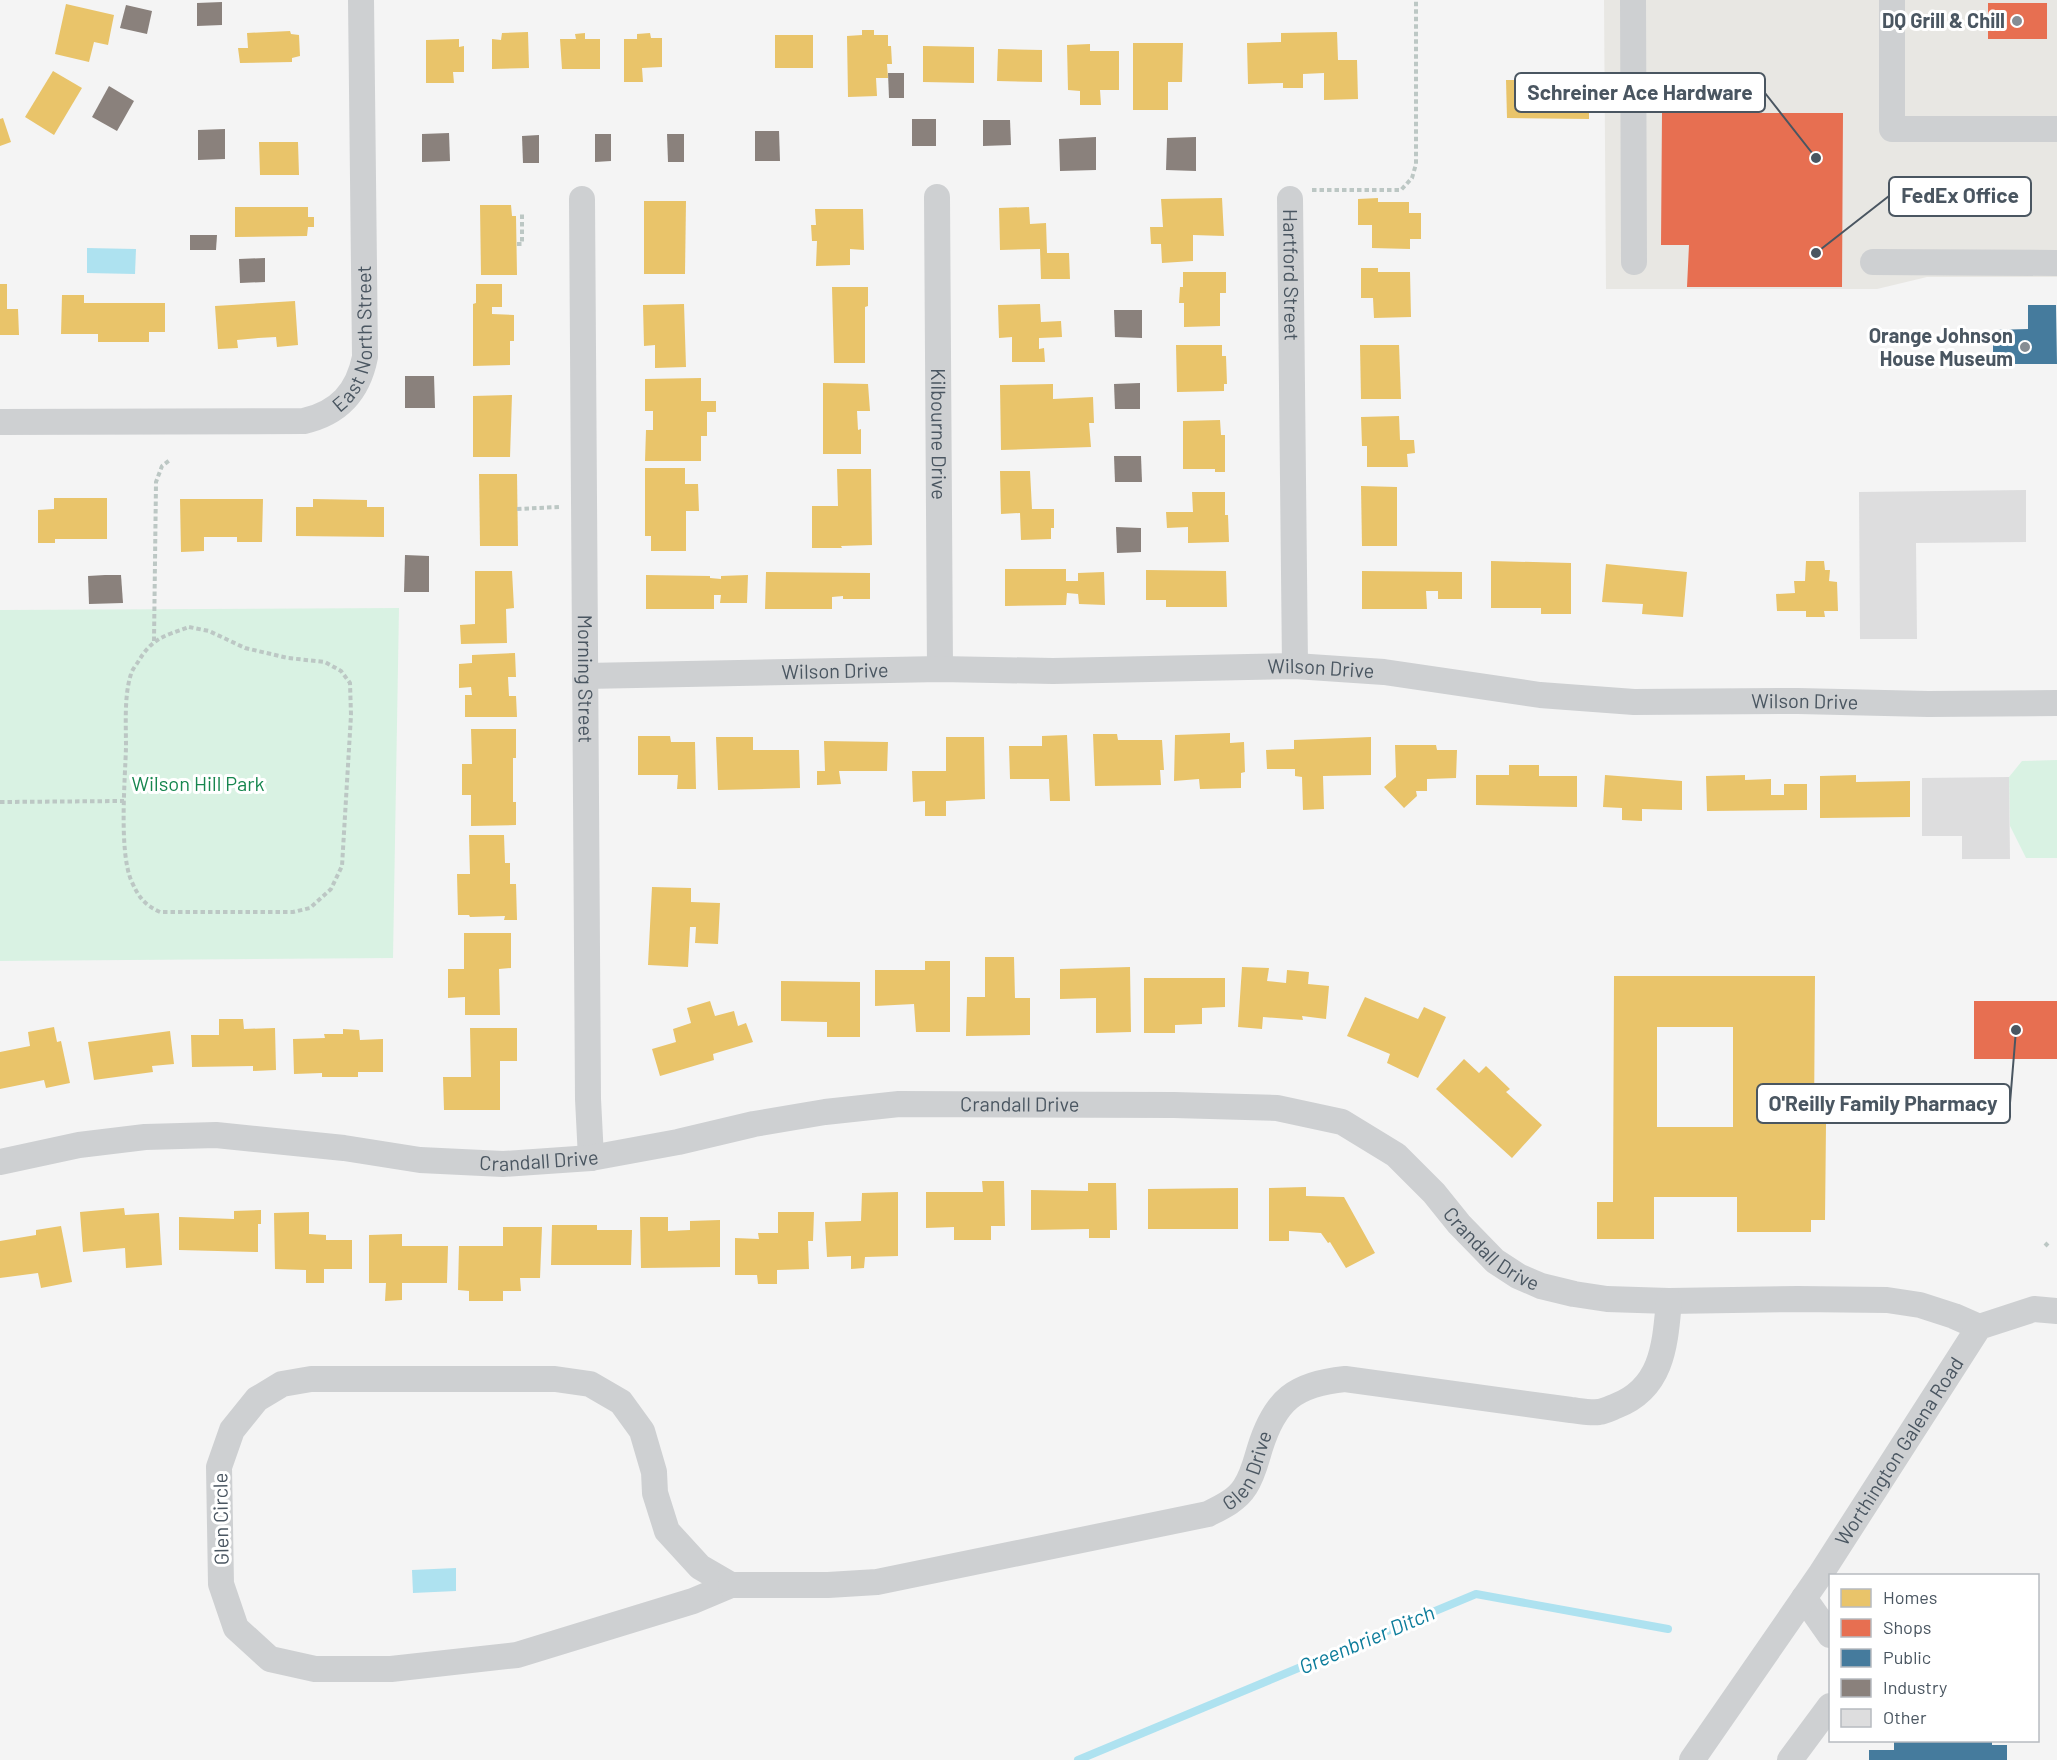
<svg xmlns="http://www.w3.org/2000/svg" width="2057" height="1760" viewBox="0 0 2057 1760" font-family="Barlow,sans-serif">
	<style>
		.commercial { fill: #e8e7e3 }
		.green { fill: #d9f2e3 }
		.water { fill: #aee2f0 }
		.homes { fill: #e9c46a; fill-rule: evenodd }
		.shops { fill: #e76f51 }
		.public { fill: #457b9d }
		.industry { fill: #8a817c }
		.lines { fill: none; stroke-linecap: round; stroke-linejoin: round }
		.stream { stroke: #aee2f0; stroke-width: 8 }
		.building { fill: #ddddde }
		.path { stroke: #bcc7c4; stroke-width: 4; stroke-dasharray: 4.5 3; stroke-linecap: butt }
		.minor { stroke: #ced0d2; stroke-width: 26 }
		.poi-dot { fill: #868d94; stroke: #fff; stroke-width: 2 }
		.labels { text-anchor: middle; stroke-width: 6; stroke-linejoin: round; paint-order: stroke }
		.poi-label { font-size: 20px; font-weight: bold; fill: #4a5661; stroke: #fff; text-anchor: end }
		.street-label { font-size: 20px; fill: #4a5661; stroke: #fff }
		.park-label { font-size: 20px; fill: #17864f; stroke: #fff }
		.water-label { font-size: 21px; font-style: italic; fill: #0c7c9b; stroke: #fff }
		.leader { fill: none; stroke: #4a5661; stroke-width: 2 }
		.callout-dot { fill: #4a5661; stroke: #fff; stroke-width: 2 }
		.callout { fill: #fff; stroke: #4a5661; stroke-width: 2 }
		.callout-label { font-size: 21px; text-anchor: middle; font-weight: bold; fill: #4a5661 }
	</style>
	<rect width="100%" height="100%" fill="#f4f4f4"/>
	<!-- commercial -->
	<polygon class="commercial" points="1604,0 2057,0 2057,277 1927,277 1877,289 1606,289"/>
	<!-- green -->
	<g class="green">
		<polygon points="399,608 393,958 0,961 0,610"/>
		<polygon points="2057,760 2057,858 2026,858 2010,826 2009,777 2022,761"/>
	</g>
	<!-- water -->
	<g class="water">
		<polygon points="87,248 136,249 135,274 87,273"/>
		<polygon points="456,1568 456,1591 413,1593 412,1570"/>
	</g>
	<!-- homes -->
	<g class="homes">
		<polygon points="66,4 114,15 108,45 94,42 89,62 55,54"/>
		<polygon points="862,30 874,30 874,35 888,35 888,46 891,46 892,64 887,64 888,78 876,78 877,96 848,97 847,36 862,35"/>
		<polygon points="290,31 291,34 299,35 300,56 292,58 292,62 240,63 238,48 248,48 247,33"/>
		<polygon points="528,32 529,68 492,69 492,39 501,40 502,33"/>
		<polygon points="1337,32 1338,60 1357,60 1358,99 1324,100 1324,73 1303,74 1303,88 1283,88 1283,83 1248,84 1247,43 1281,42 1281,33"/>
		<polygon points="585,33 585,39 600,39 600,69 562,69 560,39 576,39 575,34"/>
		<polygon points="650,33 651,38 662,38 662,67 642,68 643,82 624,82 624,39 637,39 637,34"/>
		<rect x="775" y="35" width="38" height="33"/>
		<polygon points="459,39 459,47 464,46 464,72 453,72 454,83 426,83 426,40"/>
		<polygon points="1133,43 1183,43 1182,82 1168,82 1168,110 1133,110"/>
		<polygon points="1090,44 1090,51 1119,51 1119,90 1100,90 1101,105 1080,105 1080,91 1068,90 1067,45"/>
		<polygon points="923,46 974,47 974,83 923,82"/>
		<polygon points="998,49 1042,50 1042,82 997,81"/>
		<polygon points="53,71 82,88 54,135 25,117"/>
		<polygon points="1506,80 1589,80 1589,119 1507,118"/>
		<polygon points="3,118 11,142 0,146 0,119"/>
		<polygon points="259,142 298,142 299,175 260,175"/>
		<polygon points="1222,198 1224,236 1193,235 1193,261 1162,263 1161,244 1151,244 1150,227 1163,227 1161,199"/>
		<polygon points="1378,198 1378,202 1409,202 1409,213 1421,213 1421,239 1410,239 1410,249 1372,248 1372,225 1358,225 1358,199"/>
		<polygon points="644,201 686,201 685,274 644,274"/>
		<polygon points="480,205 511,205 512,216 516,216 517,275 481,275"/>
		<polygon points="235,207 308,207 308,217 314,217 314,227 308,227 307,236 235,237"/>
		<polygon points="1029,207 1030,224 1046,223 1047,253 1069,253 1070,279 1041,279 1040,249 1000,250 999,208"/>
		<polygon points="815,209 863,209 864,250 850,249 850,265 816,266 817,241 812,241 811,225 816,225"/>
		<polygon points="1361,268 1378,268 1378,272 1410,272 1411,317 1374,318 1373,298 1361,298"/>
		<polygon points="1183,272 1226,272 1226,293 1220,293 1220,326 1184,327 1184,303 1179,303 1180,287 1183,287"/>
		<polygon points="0,284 7,284 7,309 18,309 19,335 0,335"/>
		<polygon points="476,284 502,284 502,307 492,307 492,314 514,315 514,341 510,341 510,365 473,366 473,304 476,303"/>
		<polygon points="832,287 868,287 868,306 865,307 865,363 834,363"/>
		<polygon points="62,295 84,295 84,303 165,303 165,332 149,332 149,342 98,342 98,334 61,334"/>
		<polygon points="295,301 298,345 277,347 276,337 258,338 237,340 238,348 218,349 215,306"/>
		<polygon points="684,304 686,367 655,368 655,345 644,346 643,305"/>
		<polygon points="1040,304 1041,322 1061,321 1062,337 1039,338 1039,349 1044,348 1045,362 1012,362 1012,337 999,338 998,305"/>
		<polygon points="1176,345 1222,345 1222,356 1226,356 1227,384 1224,384 1224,391 1177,392"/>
		<polygon points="1360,345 1399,345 1401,399 1361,399"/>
		<polygon points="701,378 701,401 716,401 716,412 707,412 707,436 701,436 701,461 645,461 646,430 653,430 653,411 645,411 645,379"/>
		<polygon points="823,383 868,384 870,411 857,411 858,430 861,429 861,454 823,454"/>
		<polygon points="1053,384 1053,399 1093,397 1094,423 1089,423 1091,447 1001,450 1000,385"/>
		<polygon points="512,395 510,457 473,457 473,396"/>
		<polygon points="1399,416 1400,440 1414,440 1415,453 1407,454 1408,467 1367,467 1367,446 1362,446 1361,417"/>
		<polygon points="1220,420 1221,435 1225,435 1225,472 1215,472 1215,469 1183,469 1183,421"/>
		<polygon points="645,468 685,468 685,484 698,484 699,511 686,511 686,551 651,551 651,536 645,536"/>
		<polygon points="837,469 871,469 872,545 841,546 842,548 812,548 812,506 838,506"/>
		<polygon points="1000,471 1030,471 1032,509 1054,509 1054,528 1051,528 1051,539 1021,540 1020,513 1001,514"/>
		<polygon points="479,474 517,474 518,546 480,546"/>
		<polygon points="1361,486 1397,487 1397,546 1362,546"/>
		<polygon points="1192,492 1225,492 1225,515 1228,515 1229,542 1188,543 1188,527 1167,528 1166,512 1193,512"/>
		<polygon points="54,498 107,498 107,539 55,539 55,543 38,543 38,510 54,509"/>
		<polygon points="180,499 263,499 262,542 237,542 237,537 204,537 204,551 181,552"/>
		<polygon points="313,499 367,500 367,507 384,507 384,537 296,536 296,507 313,507"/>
		<polygon points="1491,561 1571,563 1571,614 1541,614 1541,608 1491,608"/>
		<polygon points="1806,561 1824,561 1825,570 1830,570 1829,581 1837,582 1838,611 1824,611 1825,617 1806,617 1806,611 1777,611 1776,594 1795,593 1794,581 1805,581"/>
		<polygon points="1606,564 1687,572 1683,617 1642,614 1643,604 1602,602"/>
		<polygon points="1005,569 1066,569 1066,581 1078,581 1078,573 1104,572 1105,605 1079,604 1078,594 1067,593 1066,605 1005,606"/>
		<polygon points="1146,570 1226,571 1227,607 1166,607 1166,600 1146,600"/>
		<polygon points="475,571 512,571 514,608 506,609 507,643 461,644 460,625 475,624"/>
		<polygon points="1362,571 1462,572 1462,599 1438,599 1438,591 1426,591 1427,609 1362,609"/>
		<polygon points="766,572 870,573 870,599 843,599 843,596 832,597 832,609 765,609"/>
		<polygon points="646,575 710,576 710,578 721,579 721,576 748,575 747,603 720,603 721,595 714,595 714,609 646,609"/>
		<polygon points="515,653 516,677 508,677 509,696 516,696 517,717 465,717 465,695 472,695 471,687 459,688 459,664 472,663 472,655"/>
		<polygon points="471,729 516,729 516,758 513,758 513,802 516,802 516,825 471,826 471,795 462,795 462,764 472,764"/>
		<polygon points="1230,733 1230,743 1244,742 1245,772 1241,773 1241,788 1200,789 1199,779 1174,781 1175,735"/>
		<polygon points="1093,734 1117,734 1118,740 1162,740 1164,770 1160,770 1161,785 1095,786"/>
		<polygon points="1067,735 1070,801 1050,801 1049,779 1010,779 1009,746 1042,746 1042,736"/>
		<polygon points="638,736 670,736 671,742 695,742 696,789 677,789 678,775 638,775"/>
		<polygon points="716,737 753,737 753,750 799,750 800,788 718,790"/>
		<polygon points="946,737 984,737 985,799 946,801 946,816 925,816 925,801 913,802 912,771 946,771"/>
		<polygon points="1371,737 1371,775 1323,776 1324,809 1303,810 1302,777 1295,776 1295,769 1267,769 1266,750 1294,749 1294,740"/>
		<polygon points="824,741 888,742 887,771 839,771 841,784 817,785 817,771 825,771"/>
		<polygon points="1395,745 1436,745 1437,750 1457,750 1456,778 1427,779 1427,791 1416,791 1417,796 1404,808 1384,787 1396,777"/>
		<polygon points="1509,765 1539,765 1539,776 1577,776 1577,807 1476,805 1476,775 1509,775"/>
		<polygon points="1605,775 1682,781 1682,810 1642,809 1642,821 1622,820 1622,808 1603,807"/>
		<polygon points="1745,775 1745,780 1771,779 1771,795 1784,795 1784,784 1807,784 1807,810 1707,811 1706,776"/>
		<polygon points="1856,775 1856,782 1910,781 1910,817 1820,818 1820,776"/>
		<polygon points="469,835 504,835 505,863 510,863 510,884 516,884 517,920 504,920 505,916 470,917 469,915 458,915 457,874 470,874"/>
		<polygon points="652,887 691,888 691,902 720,903 718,944 695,943 696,927 690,927 688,967 648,965"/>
		<polygon points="464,933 511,933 511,968 499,969 500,1015 465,1015 465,997 448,998 448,969 464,969"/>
		<polygon points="985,957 1014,957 1015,998 1030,998 1030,1035 966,1036 967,997 985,997"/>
		<polygon points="925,961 950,961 950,1032 916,1032 914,1004 875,1006 875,970 925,970"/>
		<polygon points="1130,967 1131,1032 1096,1033 1096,998 1060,999 1060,969"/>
		<polygon points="1242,967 1269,968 1267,981 1286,983 1287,970 1309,972 1308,984 1329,986 1326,1019 1302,1016 1303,1020 1263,1017 1262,1029 1238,1027"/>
		<path d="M1614,976H1815L1814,1124H1826L1825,1220H1811V1232H1737V1197H1654V1239H1597V1202H1613ZM1657,1027H1733V1127H1657Z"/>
		<polygon points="1144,978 1225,978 1225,1007 1202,1008 1202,1024 1175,1025 1175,1033 1144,1033"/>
		<polygon points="781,981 860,982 860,1037 827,1037 827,1022 781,1021"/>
		<polygon points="1365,997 1418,1019 1424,1007 1446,1017 1418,1078 1387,1063 1390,1054 1347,1036"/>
		<polygon points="710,1001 715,1016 734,1011 738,1026 746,1023 753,1042 713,1054 714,1060 660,1076 652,1049 676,1042 673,1029 691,1023 687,1008"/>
		<polygon points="219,1019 243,1019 244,1029 275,1028 276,1070 253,1071 253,1066 192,1067 191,1035 219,1035"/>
		<polygon points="54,1027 57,1042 61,1041 70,1083 46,1088 44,1080 0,1089 0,1052 30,1046 28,1032"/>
		<polygon points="470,1028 517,1028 517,1061 500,1061 500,1110 444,1110 443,1077 471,1077"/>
		<polygon points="343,1029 359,1030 360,1040 383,1039 383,1072 358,1072 358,1077 322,1077 322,1073 294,1074 293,1039 325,1038 324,1034 343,1034"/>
		<polygon points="170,1031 174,1064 152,1066 153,1072 94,1080 88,1042"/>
		<polygon points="1464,1059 1479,1073 1486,1066 1510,1089 1506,1092 1542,1125 1512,1158 1436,1089"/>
		<polygon points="982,1181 1004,1181 1005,1226 991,1226 991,1240 954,1240 954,1227 926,1228 926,1192 983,1192"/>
		<polygon points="1088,1183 1116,1183 1117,1230 1110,1230 1110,1238 1089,1238 1089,1229 1031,1230 1031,1190 1088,1191"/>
		<polygon points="1306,1187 1306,1196 1344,1197 1375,1253 1346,1268 1330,1242 1328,1243 1321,1233 1289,1231 1289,1241 1269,1241 1269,1188"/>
		<polygon points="1238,1188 1238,1229 1148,1229 1148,1189"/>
		<polygon points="898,1192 898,1256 865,1257 864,1268 851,1269 851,1256 827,1257 825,1222 861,1221 862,1193"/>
		<polygon points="124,1208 125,1215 159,1213 162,1265 126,1268 125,1248 83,1252 80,1212"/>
		<polygon points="261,1210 261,1224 258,1224 258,1252 179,1250 179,1217 234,1219 234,1211"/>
		<polygon points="309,1212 309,1234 326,1235 326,1240 352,1240 352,1269 324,1269 324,1283 306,1283 306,1270 275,1269 274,1213"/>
		<polygon points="778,1212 814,1212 813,1241 808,1241 809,1269 777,1270 777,1284 758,1284 757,1275 735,1275 735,1238 759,1239 758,1233 778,1233"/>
		<polygon points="640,1217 668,1217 668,1231 690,1230 690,1221 720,1220 720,1267 641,1268"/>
		<polygon points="552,1225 597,1225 597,1230 632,1230 631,1265 551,1265"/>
		<polygon points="61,1226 72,1282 41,1288 38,1273 0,1278 0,1241 36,1235 36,1230"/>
		<polygon points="503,1227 542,1227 540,1278 520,1278 521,1291 503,1291 503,1301 469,1301 469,1291 458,1290 459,1246 503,1246"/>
		<polygon points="402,1234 402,1246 448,1246 447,1283 402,1283 402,1300 385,1301 386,1283 369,1283 369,1235"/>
	</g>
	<!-- shops -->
	<g class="shops">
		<rect x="1988" y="3" width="59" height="36"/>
		<polygon points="1662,113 1843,113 1842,287 1687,287 1689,245 1661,245"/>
		<rect x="1974" y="1001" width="83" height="58"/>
	</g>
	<!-- public -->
	<g class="public">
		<polygon points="2028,305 2056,305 2057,364 1993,364 1993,330 2028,329"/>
		<polygon points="1894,1740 1992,1740 1992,1745 2007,1745 2007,1760 1869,1760 1869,1750 1894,1750"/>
	</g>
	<!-- industry -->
	<g class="industry">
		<polygon points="222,2 222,25 197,26 197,3"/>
		<polygon points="126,5 152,11 147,34 120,28"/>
		<polygon points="888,73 904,73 904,98 889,98"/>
		<polygon points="109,86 134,101 117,131 92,117"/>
		<rect x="912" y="119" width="24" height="27"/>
		<polygon points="983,120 1010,120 1011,145 983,146"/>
		<polygon points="225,129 225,159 198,160 198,130"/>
		<polygon points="755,131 779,131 780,161 755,161"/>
		<polygon points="449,133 450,161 422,162 422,134"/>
		<polygon points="595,134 611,134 611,161 595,162"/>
		<polygon points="667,134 684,134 684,162 668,162"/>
		<polygon points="539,135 539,163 523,163 522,136"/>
		<polygon points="1096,137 1096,170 1060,171 1059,139"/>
		<polygon points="1196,137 1196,171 1166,170 1167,138"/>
		<polygon points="190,235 217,235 216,250 190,250"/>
		<polygon points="265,258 265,282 240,283 239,259"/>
		<polygon points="1114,310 1142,310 1142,338 1115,337"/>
		<polygon points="405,376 434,376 435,408 405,408"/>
		<polygon points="1140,383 1140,409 1115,409 1114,384"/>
		<polygon points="1114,456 1141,456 1142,482 1115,482"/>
		<polygon points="1116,527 1141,528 1141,552 1117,553"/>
		<polygon points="405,555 429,556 429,592 404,592"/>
		<polygon points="105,575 121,575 123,603 89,604 88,576"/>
	</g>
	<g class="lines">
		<!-- stream -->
		<polyline class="stream" points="1078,1760 1476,1594 1668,1629"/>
	</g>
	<!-- building -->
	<g class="building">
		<polygon points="2026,490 2026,542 1916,543 1917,639 1860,639 1859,492"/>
		<polygon points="2009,777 2010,859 1962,859 1962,836 1922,836 1922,778"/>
	</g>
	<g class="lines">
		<!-- path -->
		<g class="path">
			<polyline points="1312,190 1401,190 1412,178 1416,164 1416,0"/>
			<polyline points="517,244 522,244 522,212"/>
			<polyline points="517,509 559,507"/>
			<path d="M189,627L209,631L245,648L288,658L325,662L341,671L350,683L351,715L342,866L331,889L310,908L293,912H160C144,905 138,896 131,880C119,850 125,781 126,747C126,724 124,696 131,674C132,670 136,665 138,662C152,638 164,636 189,627Z"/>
			<polyline points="154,641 156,482 162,466 170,460"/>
			<polyline points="0,802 124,801"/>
			<polyline points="2045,1243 2048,1246"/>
		</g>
		<!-- minor -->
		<g class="minor">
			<polyline points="1633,0 1634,262"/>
			<polyline points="1892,0 1892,129 2057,129"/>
			<path id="s1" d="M937,197L940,669"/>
			<path id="s2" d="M582,199L588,1099L591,1158"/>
			<path id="s3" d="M1290,199L1295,666"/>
			<polyline points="1873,262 2057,263"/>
			<path id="s4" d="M0,422L304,421C339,413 358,392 365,357L361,0"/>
			<path id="s5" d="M585,676L940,669L1053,671L1295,666L1384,672L1540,695L1634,702L1798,701L1928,704L2057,703"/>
			<path id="s6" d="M0,1162L79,1145L145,1137L216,1135L344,1148L420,1160L503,1164L591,1158L678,1142L754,1124L825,1112L899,1104L1174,1105L1277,1108L1342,1122L1396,1155L1434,1193L1459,1224L1495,1261L1518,1276L1541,1286L1574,1294L1607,1299L1669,1301L1798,1299L1887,1300L1920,1305L1954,1316L1979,1327"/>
			<polygon points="311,1379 555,1379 590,1384 621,1402 642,1431 654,1472 655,1493 667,1531 700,1567 731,1585 693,1601 517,1655 391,1669 315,1669 270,1659 236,1628 221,1584 219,1467 232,1430 257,1399 282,1384"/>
			<path id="s7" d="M731,1585H828L877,1582L1208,1514C1222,1507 1237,1500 1245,1487C1253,1475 1256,1461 1260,1448C1275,1400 1295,1384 1345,1379L1571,1410C1580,1411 1590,1413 1599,1412C1605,1411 1611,1408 1616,1406C1663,1388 1665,1344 1669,1301"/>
			<polyline points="1804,1598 1830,1635"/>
			<path id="s8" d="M1692,1760L1820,1575L1979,1327L2034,1309L2057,1311"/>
			<polyline points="1790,1760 1830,1706"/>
		</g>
	</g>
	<!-- markers -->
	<g class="poi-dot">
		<circle cx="2017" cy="21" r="6"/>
		<circle cx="2025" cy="347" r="6"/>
	</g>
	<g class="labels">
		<!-- poi labels -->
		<g class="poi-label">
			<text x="2005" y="28">DQ Grill &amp; Chill</text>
			<text x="2013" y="343">Orange Johnson<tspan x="2013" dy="23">House Museum</tspan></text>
		</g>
		<!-- street labels -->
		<g class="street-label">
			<text dy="7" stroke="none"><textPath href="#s3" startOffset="76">Hartford Street</textPath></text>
			<text dy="7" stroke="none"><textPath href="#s4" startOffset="414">East North Street</textPath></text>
			<text dy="7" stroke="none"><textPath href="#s1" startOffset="237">Kilbourne Drive</textPath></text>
			<text dy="7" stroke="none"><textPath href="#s5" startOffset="736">Wilson Drive</textPath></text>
			<text dy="7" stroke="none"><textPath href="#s5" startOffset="250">Wilson Drive</textPath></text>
			<text dy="7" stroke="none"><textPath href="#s2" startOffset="480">Morning Street</textPath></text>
			<text dy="7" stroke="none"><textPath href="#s5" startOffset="1222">Wilson Drive</textPath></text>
			<text dy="7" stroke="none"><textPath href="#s6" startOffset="1029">Crandall Drive</textPath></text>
			<text dy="7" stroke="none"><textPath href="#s6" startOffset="543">Crandall Drive</textPath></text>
			<text dy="7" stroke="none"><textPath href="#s6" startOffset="1551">Crandall Drive</textPath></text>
			<text dy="7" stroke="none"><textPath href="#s8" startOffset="372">Worthington Galena Road</textPath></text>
			<text dy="7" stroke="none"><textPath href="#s7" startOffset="546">Glen Drive</textPath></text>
			<text transform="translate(221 1519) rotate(-91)" y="7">Glen Circle</text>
		</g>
		<!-- park labels -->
		<g class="park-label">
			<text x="198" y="791">Wilson Hill Park</text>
		</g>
		<!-- water labels -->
		<g class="water-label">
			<text transform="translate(1367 1640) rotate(-23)" y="7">Greenbrier Ditch</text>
		</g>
	</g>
	<!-- callouts -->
	<path class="leader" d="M1816 158L1765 93M1816 253L1889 196M2016 1030L2010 1103"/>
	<g class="callout-dot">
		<circle cx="1816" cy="158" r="6"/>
		<circle cx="1816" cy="253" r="6"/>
		<circle cx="2016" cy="1030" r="6"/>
	</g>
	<g class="callout">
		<rect x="1515" y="73" width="250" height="39" rx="6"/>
		<rect x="1889" y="177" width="142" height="39" rx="6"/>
		<rect x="1757" y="1084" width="253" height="39" rx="6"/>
	</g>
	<g class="callout-label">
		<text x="1640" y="100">Schreiner Ace Hardware</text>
		<text x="1960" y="203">FedEx Office</text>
		<text x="1883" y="1111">O'Reilly Family Pharmacy</text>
	</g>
	<!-- legend -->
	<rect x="1829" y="1574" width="210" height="168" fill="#ffffff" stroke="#b7bbc0" stroke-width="1.5"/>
	<rect x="1841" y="1589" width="30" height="18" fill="#e9c46a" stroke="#b7bbc0" stroke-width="1.5"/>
	<text x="1883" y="1604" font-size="18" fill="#4a5661">Homes</text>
	<rect x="1841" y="1619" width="30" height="18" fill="#e76f51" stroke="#b7bbc0" stroke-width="1.5"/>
	<text x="1883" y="1634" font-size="18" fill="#4a5661">Shops</text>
	<rect x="1841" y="1649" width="30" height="18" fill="#457b9d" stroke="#b7bbc0" stroke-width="1.5"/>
	<text x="1883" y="1664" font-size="18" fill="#4a5661">Public</text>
	<rect x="1841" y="1679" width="30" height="18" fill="#8a817c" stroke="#b7bbc0" stroke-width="1.5"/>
	<text x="1883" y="1694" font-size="18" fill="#4a5661">Industry</text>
	<rect x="1841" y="1709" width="30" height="18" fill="#ddddde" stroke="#b7bbc0" stroke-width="1.5"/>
	<text x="1883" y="1724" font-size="18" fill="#4a5661">Other</text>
</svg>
